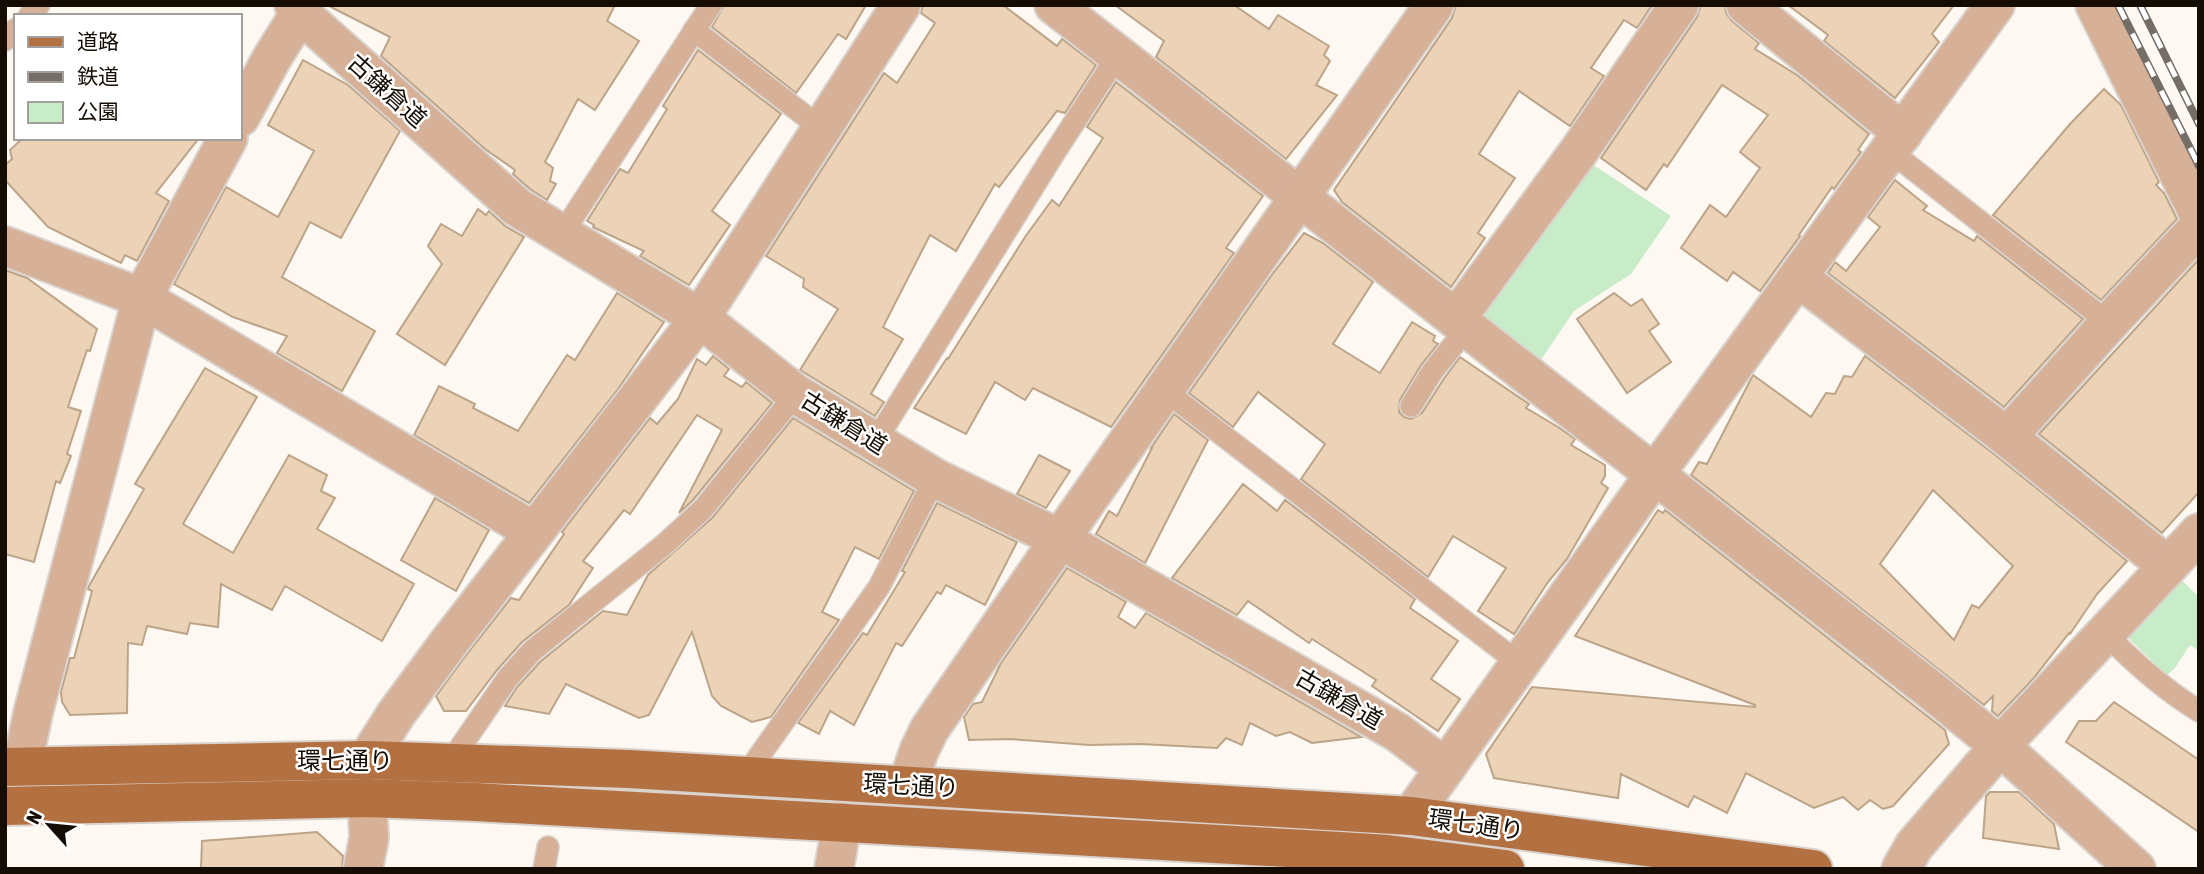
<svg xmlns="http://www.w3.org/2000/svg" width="2204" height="874" viewBox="0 0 2204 874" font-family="'Asap Condensed','Noto Sans JP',sans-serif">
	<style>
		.green { fill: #c8ebc8 }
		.building { fill: #ecd3b7; stroke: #bca489; stroke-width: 2; fill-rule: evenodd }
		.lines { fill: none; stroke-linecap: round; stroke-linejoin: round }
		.service-casing { stroke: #d9d2cd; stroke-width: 24 }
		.minor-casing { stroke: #d9d2cd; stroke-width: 42 }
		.primary-casing { stroke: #d9d2cd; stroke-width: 42 }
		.service { stroke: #d6b097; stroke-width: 21 }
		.minor { stroke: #d6b097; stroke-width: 38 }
		.primary { stroke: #b37040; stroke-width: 38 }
		.rail-casing { stroke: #756e67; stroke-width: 8 }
		.rail { stroke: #fff; stroke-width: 5; stroke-dasharray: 16; stroke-linecap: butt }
		.labels { text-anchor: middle; stroke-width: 5; stroke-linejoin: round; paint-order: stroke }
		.street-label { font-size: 24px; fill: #150d04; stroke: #fff }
	</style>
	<rect width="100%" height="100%" fill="#fef8f3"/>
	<!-- green -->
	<g class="green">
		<polygon points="1577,154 1671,216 1631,274 1574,311 1534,370 1468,318"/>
		<polygon points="2173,572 2199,597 2199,651 2190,645 2175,668 2167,675 2130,640 2129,624"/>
	</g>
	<!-- building -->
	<g class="building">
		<polygon points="327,5 615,5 607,21 639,41 595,110 578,99 545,162 553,168 550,181 556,184 547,200 530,189 513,174 515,170 485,149 381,56 390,37"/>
		<polygon points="724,5 866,5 846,39 838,34 796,93 712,27"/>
		<polygon points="923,5 1003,5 1057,46 1062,39 1096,65 1065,113 1057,111 999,187 995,184 956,251 930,235 883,327 903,339 871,394 884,402 875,416 800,370 838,309 803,287 804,279 766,256 884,73 897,83 935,23 921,13"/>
		<polygon points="1115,5 1234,5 1269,29 1278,15 1329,46 1324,55 1330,61 1316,85 1337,95 1286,159 1156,57 1164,41"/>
		<polygon points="1456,5 1652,5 1637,28 1624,20 1591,68 1604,76 1570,126 1519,91 1479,154 1515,178 1478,233 1485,238 1451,287 1342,202 1334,190 1452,18"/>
		<polygon points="1701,5 1725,5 1726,13 1732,21 1759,43 1755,49 1797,75 1869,134 1858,150 1861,152 1834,189 1832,187 1799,235 1800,236 1760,291 1733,272 1727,281 1681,248 1710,205 1726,217 1760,168 1740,152 1768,115 1722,85 1667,167 1664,164 1646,190 1601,158 1697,17"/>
		<polygon points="1788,5 1954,5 1932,34 1939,42 1895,98 1824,41 1828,35"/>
		<polygon points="698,50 781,114 712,211 730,225 689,285 640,256 644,251 595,228 593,227 594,225 587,221 620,169 628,173 667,109 663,106"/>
		<polygon points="303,60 348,85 400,131 341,238 310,222 282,277 375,331 342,391 277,353 287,336 233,317 174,284 226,187 278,217 314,151 268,125"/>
		<polygon points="1116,82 1263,196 1226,248 1234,253 1111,427 1033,388 1025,400 995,382 966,434 914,408 947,358 948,359 1025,237 1052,200 1059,206 1103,138 1087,127"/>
		<polygon points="2104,89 2121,105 2159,182 2156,185 2164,193 2177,219 2101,300 1993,215 2070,124"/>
		<polygon points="23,138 199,138 156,193 169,201 137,261 125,255 121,263 48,227 5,180 5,165 12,159 10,150"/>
		<polygon points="1895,180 1927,206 1923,210 1974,241 1977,236 2083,319 2004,407 1828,273 1835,262 1846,271 1880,227 1868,217"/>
		<polygon points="478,209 486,215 489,211 505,226 524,237 445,365 397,334 442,264 428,246 441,224 462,236"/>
		<polygon points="1304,233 1323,243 1373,282 1333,344 1380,373 1412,322 1435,336 1433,341 1438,344 1421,365 1400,400 1399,412 1404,417 1411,419 1422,413 1443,380 1460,357 1529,404 1526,408 1558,427 1575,439 1571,445 1605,465 1605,476 1601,483 1608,488 1567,559 1548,582 1514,634 1478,611 1506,568 1453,536 1428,577 1301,479 1325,444 1258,392 1233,427 1189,393 1271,276"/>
		<polygon points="2199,259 2199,492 2162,533 2039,434"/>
		<polygon points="5,270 27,278 97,329 90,351 87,350 68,407 81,411 67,454 71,456 60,483 56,481 34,562 5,554"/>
		<polygon points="617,293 664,322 618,389 529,503 414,435 439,386 475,404 473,408 518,431 567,355 575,360"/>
		<polygon points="1614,293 1631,306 1642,299 1659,324 1649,331 1671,362 1627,393 1577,319"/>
		<polygon points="713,356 729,369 724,376 742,387 746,382 772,403 693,500 679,513 722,430 697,415 630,514 624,510 583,561 593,568 569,605 522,642 497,670 466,711 444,711 436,696 467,654 511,598 519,600 564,534 562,532 650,418 657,424 678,399 697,359 706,365"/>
		<path d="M1865,356L1994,454L2127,561L2097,594L2070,634L2069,633L2033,679L1998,716L1992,711L1993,696L1984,705L1691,475L1699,462L1707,464L1753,375L1811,417L1826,393L1835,394L1844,376L1852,377ZM1933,490L2013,566L1979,608L1972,605L1954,640L1880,564Z"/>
		<polygon points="205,368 257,397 183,524 233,553 289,455 327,475 321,491 335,498 317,529 414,584 382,641 285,586 272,610 221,584 218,627 190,623 187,634 147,626 142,645 128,643 127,713 70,715 62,702 61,692 70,658 74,658 92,591 88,589 89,586 144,489 135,484"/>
		<polygon points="1174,414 1208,440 1145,563 1096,534 1109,511 1117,516 1152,448 1151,448"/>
		<polygon points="793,418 914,491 879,559 855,547 822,612 839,620 771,717 752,722 721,706 712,696 692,632 649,715 639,718 566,684 549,714 505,706 517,687 541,661 603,611 627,615 648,575 713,517"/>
		<polygon points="1039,455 1070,471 1046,508 1017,494"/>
		<polygon points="1243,484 1277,511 1285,500 1415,599 1410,608 1458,641 1431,679 1460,699 1438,731 1372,686 1376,680 1312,639 1309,643 1248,601 1237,615 1172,578"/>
		<polygon points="435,498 489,530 456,591 401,560"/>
		<polygon points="937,503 1017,542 985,605 946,585 941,594 937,592 902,646 896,643 854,725 830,711 819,734 798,723 863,633 867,635 905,572 902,571"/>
		<polygon points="1658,510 1663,513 1665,510 1945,730 1949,744 1893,806 1883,809 1870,800 1858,810 1843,797 1814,808 1746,773 1727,813 1694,796 1688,807 1621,774 1618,798 1494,778 1486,754 1532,687 1755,707 1755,705 1575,636"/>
		<polygon points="1067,568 1126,602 1118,617 1135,628 1146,613 1361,737 1312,743 1290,732 1276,736 1250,723 1242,745 1226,738 1217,748 1140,744 1089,745 1010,739 969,740 964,717 973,704 982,702 1001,663"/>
		<polygon points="2114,702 2199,760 2199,832 2066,742 2079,721 2096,721"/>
		<polygon points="1990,792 2019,792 2054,824 2059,849 1983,838 1986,796"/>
		<polygon points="317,832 343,856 342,869 201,869 202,841"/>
	</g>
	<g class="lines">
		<defs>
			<g id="service">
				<polyline points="29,16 39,5"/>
				<polyline points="694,30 822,129"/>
				<polyline points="5,40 16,29"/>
				<polyline points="1890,151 2109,323"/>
				<polyline points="562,234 711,5"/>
				<polyline points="1164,390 1520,664"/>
				<polyline points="1411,406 1432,372 1467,328"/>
				<polyline points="875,442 1055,152 1118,55"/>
				<path d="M2106,634C2135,664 2163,689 2199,711"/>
				<polyline points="451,761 507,679 532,651 665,544 703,509 796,394"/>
				<polyline points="745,776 879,587 935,478"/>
				<polyline points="544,869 548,847"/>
			</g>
			<g id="minor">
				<polyline points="294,5 300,13 517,207 700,318 796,394 935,478 1060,539 1397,732 1445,768"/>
				<polyline points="1054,5 1932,691 2000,746 2136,869"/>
				<polyline points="1746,5 1903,133"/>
				<polyline points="2095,5 2199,214"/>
				<polyline points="240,117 272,58 300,13"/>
				<polyline points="5,246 142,298 533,531"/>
				<polyline points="1799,278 2007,437 2168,566"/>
				<polyline points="1456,319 1579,151 1679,5"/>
				<polyline points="2007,437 2109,323 2199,227"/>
				<polyline points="367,760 396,714 450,641 700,318 901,5"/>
				<polyline points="22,766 33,713 142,298 228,138"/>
				<polyline points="907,786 919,751 929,730 1060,539 1434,5"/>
				<polyline points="1411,816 1655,474 1995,5"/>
				<polyline points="363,869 369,838 367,798"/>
				<polyline points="834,869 842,822"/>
				<polyline points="1901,869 1914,846 2000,746 2199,533"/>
			</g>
			<g id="primary">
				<polyline points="5,767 367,760 629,769 1411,816 1813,869"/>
				<polyline points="5,806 367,798 476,802 1323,850 1388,854 1505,869"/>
			</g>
		</defs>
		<!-- service casing -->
		<use href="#service" class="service-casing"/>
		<!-- minor casing -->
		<use href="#minor" class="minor-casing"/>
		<!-- primary casing -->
		<use href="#primary" class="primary-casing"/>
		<!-- service -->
		<use href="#service" class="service"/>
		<!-- minor -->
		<use href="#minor" class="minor"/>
		<!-- primary -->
		<use href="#primary" class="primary"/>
		<defs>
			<g id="rail">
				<polyline points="2118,5 2199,166"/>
				<polyline points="2140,5 2199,124"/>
			</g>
		</defs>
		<!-- rail casing -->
		<use href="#rail" class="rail-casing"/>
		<!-- rail -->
		<use href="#rail" class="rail"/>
	</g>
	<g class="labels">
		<!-- street labels -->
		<g class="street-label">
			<text transform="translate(387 91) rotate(42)" y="8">古鎌倉道</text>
			<text transform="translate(844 423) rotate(32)" y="8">古鎌倉道</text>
			<text transform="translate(1339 699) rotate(30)" y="8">古鎌倉道</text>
			<text x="345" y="769">環七通り</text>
			<text transform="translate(911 786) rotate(3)" y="8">環七通り</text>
			<text transform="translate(1476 825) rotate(8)" y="8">環七通り</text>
		</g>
	</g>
	<!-- border -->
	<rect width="2204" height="874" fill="none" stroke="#150d04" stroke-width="14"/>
	<!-- legend -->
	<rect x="14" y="14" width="228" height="126" fill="#ffffff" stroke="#a19e9b" stroke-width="2"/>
	<rect x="28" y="37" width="35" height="10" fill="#b37040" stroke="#a19e9b" stroke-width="2"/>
	<text x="77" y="49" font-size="21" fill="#150d04">道路</text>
	<rect x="28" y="72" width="35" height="10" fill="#756e67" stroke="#a19e9b" stroke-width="2"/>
	<text x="77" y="84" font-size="21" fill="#150d04">鉄道</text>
	<rect x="28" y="102" width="35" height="21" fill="#c8ebc8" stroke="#a19e9b" stroke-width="2"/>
	<text x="77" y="119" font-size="21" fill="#150d04">公園</text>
	<!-- north arrow -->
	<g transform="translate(49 825) rotate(297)" stroke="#ffffff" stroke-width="5" paint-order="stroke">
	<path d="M0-5L12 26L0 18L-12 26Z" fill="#150d04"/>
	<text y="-10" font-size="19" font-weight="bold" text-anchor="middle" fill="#150d04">N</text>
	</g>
</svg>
